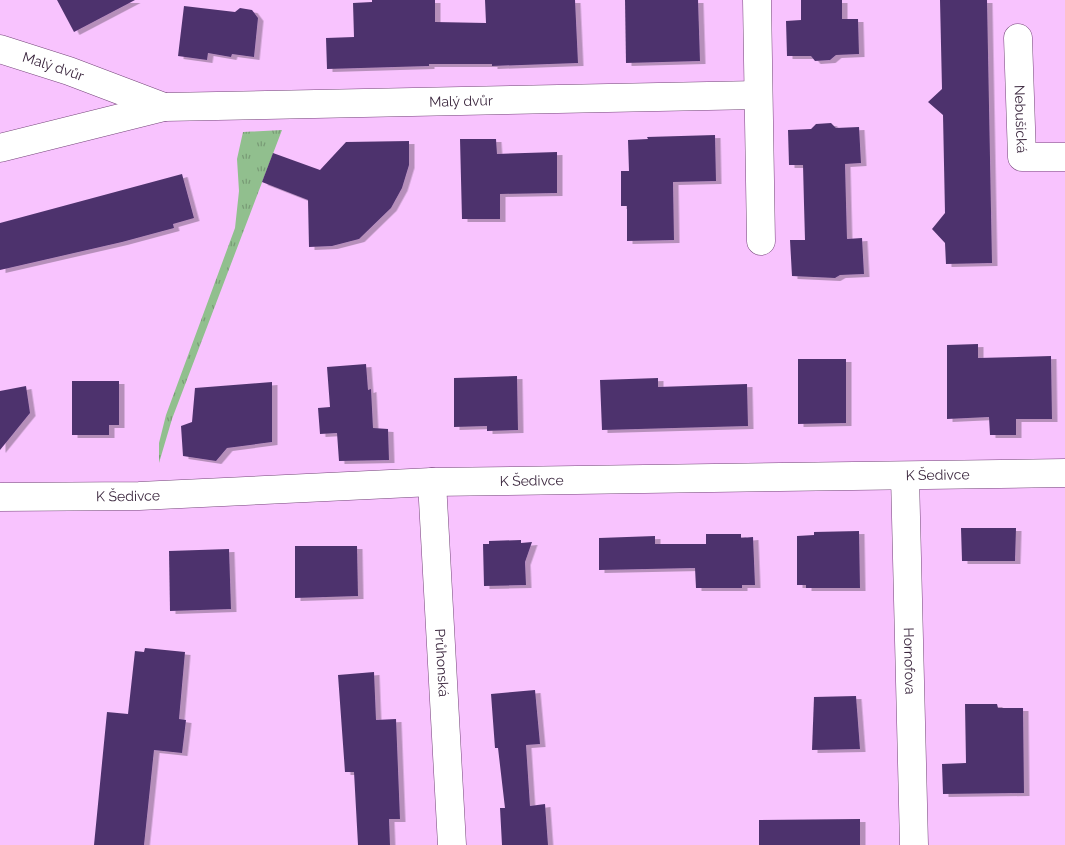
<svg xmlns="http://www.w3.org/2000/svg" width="1065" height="845" viewBox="0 0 1065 845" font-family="Raleway,sans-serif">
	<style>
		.grass { fill: url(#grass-tufts) }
		.building { fill: #4e336d; filter: url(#shadow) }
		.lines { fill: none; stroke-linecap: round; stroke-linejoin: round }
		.minor-casing { stroke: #744579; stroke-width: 29 }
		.minor { stroke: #fff; stroke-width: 28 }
		.labels { text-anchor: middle; stroke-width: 5; stroke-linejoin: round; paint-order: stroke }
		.street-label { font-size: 14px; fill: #3b273e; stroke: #fdf7fd }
	</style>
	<defs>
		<pattern id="grass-tufts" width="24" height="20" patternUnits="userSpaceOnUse" patternTransform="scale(1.25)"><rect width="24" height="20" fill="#91bf8e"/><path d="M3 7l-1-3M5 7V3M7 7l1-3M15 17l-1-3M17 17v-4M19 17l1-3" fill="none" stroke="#789b75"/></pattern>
		<filter id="shadow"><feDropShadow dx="5.5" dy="3" stdDeviation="0" flood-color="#0004"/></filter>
	</defs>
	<rect width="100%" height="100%" fill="#f8c3fe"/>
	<!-- grass -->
	<polygon class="grass" points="282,130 172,419 159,463 159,443 166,415 235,228 239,191 237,159 243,132"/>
	<!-- building -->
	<g class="building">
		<polygon points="57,0 135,0 74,32"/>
		<polygon points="372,0 435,0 435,22 486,23 485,0 575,0 578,63 492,66 492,64 429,64 429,66 327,69 326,38 354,37 353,3 372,2"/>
		<polygon points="625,0 698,0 700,61 626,63"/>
		<polygon points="801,0 842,0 842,19 858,19 859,54 836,55 830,60 815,61 811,56 787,56 786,21 801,20"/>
		<polygon points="940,0 987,0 992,263 946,264 945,243 932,229 945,213 943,115 928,102 942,89"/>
		<polygon points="184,6 235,12 240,8 252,10 258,18 254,57 232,54 231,57 208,53 207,60 178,56"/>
		<polygon points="831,123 836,128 859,127 861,163 845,164 846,203 847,239 862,238 864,274 840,275 835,278 792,276 790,240 805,240 804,204 803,165 789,165 788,130 811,129 816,124"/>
		<polygon points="715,135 716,181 673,182 674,240 627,241 627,206 621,206 621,171 629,171 628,140 648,139 647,137"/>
		<polygon points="460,139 496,139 497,154 557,152 557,193 500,194 500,219 462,219"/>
		<polygon points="409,141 409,165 402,188 391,208 359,239 332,246 309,247 308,200 262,182 273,153 320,170 346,142"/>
		<polygon points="182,174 194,218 173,224 174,228 122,242 0,270 0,223"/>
		<polygon points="978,344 978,358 1051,356 1052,419 1016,419 1016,435 990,435 989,417 947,419 947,345"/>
		<polygon points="798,359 846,359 846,423 798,424"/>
		<polygon points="366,364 368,390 371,389 373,428 388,429 389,460 339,461 337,433 320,434 318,408 330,407 327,367"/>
		<polygon points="517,376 518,430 487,431 487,426 454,427 454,378"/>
		<polygon points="658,378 658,387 747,384 748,426 602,430 600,380"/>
		<polygon points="72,381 119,381 119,425 109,425 109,435 72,435"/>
		<polygon points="272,382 272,442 227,448 216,461 183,456 181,426 192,422 195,388"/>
		<polygon points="26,386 30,413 0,450 0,391"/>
		<polygon points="961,528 1016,528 1015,561 962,561"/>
		<polygon points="859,531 860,588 806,588 806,585 797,585 797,536 814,535 814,532"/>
		<polygon points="706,534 741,534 741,538 753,537 755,585 742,585 742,588 696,588 695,568 599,570 599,538 655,536 655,544 706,544"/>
		<polygon points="521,540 521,543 532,542 525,562 526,585 484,586 483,544 489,544 489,541"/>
		<polygon points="295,546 357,546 358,596 295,598"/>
		<polygon points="229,549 231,609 170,611 169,551"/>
		<polygon points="145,648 185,652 179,719 186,720 182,753 154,750 144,845 94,845 107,712 128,714 135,651 144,652"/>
		<polygon points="374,672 376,720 396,719 400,819 389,819 390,845 358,845 354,772 345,772 338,675"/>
		<polygon points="535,690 540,744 526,745 530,806 545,804 548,845 502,845 500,808 505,808 498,748 495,748 491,694"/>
		<polygon points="856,696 860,749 812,750 814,697"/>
		<polygon points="965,704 997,704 998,708 1023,708 1024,793 943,794 942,764 966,763"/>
		<polygon points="860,819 860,845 759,845 759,820"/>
	</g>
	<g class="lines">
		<defs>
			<g id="minor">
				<polyline points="757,0 761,241"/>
				<path id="s1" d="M1018,38L1022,157H1065"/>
				<path id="s2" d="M0,49L69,71L164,107"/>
				<path id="s3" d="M0,148L164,107L758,95"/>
				<path id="s4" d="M905,476L914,845"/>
				<path id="s5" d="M432,482L452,845"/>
				<path id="s6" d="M0,497L139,496L432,482L1065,473"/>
			</g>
		</defs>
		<!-- minor casing -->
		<use href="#minor" class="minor-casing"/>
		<!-- minor -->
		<use href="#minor" class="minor"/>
	</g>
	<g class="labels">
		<!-- street labels -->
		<g class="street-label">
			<text dy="5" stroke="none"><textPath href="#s2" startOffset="56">Malý dvůr</textPath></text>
			<text dy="5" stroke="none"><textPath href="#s3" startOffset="466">Malý dvůr</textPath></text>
			<text dy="5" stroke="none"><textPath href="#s1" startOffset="81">Nebušická</textPath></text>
			<text dy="5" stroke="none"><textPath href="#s6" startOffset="938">K Šedivce</textPath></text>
			<text dy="5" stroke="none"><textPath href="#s6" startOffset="532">K Šedivce</textPath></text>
			<text dy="5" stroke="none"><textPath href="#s6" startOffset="128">K Šedivce</textPath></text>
			<text dy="5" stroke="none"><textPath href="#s4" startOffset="185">Hornofova</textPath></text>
			<text dy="5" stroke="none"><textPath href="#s5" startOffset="181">Průhonská</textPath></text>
		</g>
	</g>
</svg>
